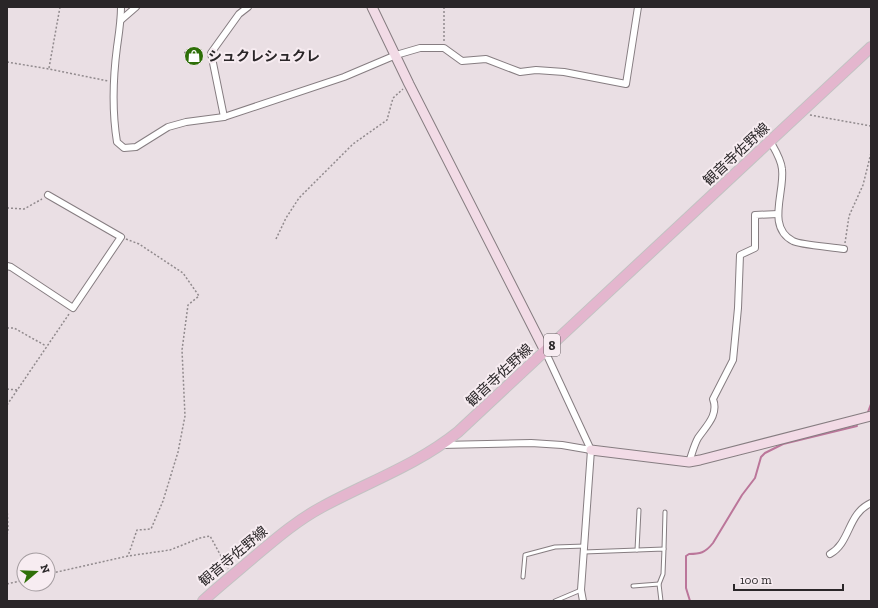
<svg xmlns="http://www.w3.org/2000/svg" width="878" height="608" viewBox="0 0 878 608" font-family="'Zilla Slab','Noto Sans JP',serif">
	<style>
		.lines { fill: none; stroke-linecap: round; stroke-linejoin: round }
		.stream { stroke: #bb769a; stroke-width: 2 }
		.building { fill: #4c4347 }
		.lane-casing { stroke: #867d81; stroke-width: 5 }
		.street-casing { stroke: #867d81; stroke-width: 8 }
		.secondary-casing { stroke: #867d81; stroke-width: 11 }
		.primary-casing { stroke: #c3c2c3; stroke-width: 12 }
		.path { stroke: #918a8d; stroke-width: 1.5; stroke-dasharray: 2 2; stroke-linecap: butt }
		.lane { stroke: #fff; stroke-width: 3 }
		.street { stroke: #fff; stroke-width: 6 }
		.secondary { stroke: #f2dbe6; stroke-width: 9 }
		.primary { stroke: #e4b6ce; stroke-width: 10 }
		.labels { text-anchor: middle; stroke-width: 4; stroke-linejoin: round; paint-order: stroke }
		.shield { fill: #f7ecf1; stroke: #686164; stroke-width: 1 }
		.shield-label { font-size: 13px; font-weight: bold; fill: #2a2628 }
		.poi-label { font-size: 14px; font-weight: bold; fill: #2a2628; stroke: #f7ecf1; text-anchor: start }
		.street-label { font-size: 14px; fill: #2a2628; stroke: #f7ecf1 }
	</style>
	<rect width="100%" height="100%" fill="#eadfe4"/>
	<g class="lines">
		<!-- stream -->
		<g class="stream">
			<polyline points="868,412 871,404"/>
			<path d="M690,601L686,588V556L689,554C700,554 705,553 713,543L742,495L755,478L761,457L765,453L783,444L857,426"/>
		</g>
	</g>
	<!-- building -->
	<polygon class="building" points="193,49 197,59 188,62 184,52"/>
	<g class="lines">
		<defs>
			<g id="lane">
				<polyline points="664,549 665,512"/>
				<polyline points="637,550 639,510"/>
				<polyline points="584,552 664,549 663,574 659,584 661,601"/>
				<polyline points="523,577 525,555 555,547 585,546"/>
				<polyline points="633,586 659,584"/>
				<polyline points="555,601 581,590"/>
			</g>
			<g id="street">
				<path d="M121,7C121,21 119,33 117,47C113,78 112,111 117,142L124,148L136,147L168,127L186,122L224,117L344,77L396,55L420,48H444L462,61L486,59L520,72L536,70L564,72L626,84L638,7"/>
				<polyline points="121,20 136,7"/>
				<polyline points="224,117 211,53 239,14 248,7"/>
				<path d="M770,141C775,150 781,159 782,169C785,192 766,227 793,241C800,245 833,247 844,249"/>
				<polyline points="7,266 11,267 73,308 121,237 48,195"/>
				<polyline points="545,351 591,450 581,590 583,601"/>
				<polyline points="441,445 531,443 562,445 591,450"/>
				<path d="M689,462C692,454 694,445 698,438C706,426 719,415 713,399L733,360L738,308L740,255L755,248V215L778,214"/>
				<path d="M830,554C851,542 847,514 871,503"/>
			</g>
			<g id="secondary">
				<polyline points="372,7 409,84 545,351"/>
				<polyline points="591,450 689,462 700,460 871,416"/>
			</g>
			<path id="primary" d="M203,601C217,588 232,576 247,563C271,543 294,522 322,507C368,482 417,465 458,432L871,47"/>
		</defs>
		<!-- lane casing -->
		<use href="#lane" class="lane-casing"/>
		<!-- street casing -->
		<use href="#street" class="street-casing"/>
		<!-- secondary casing -->
		<use href="#secondary" class="secondary-casing"/>
		<!-- primary casing -->
		<use href="#primary" class="primary-casing"/>
		<!-- path -->
		<g class="path">
			<polyline points="444,41 444,7"/>
			<polyline points="7,62 49,69 108,81"/>
			<polyline points="49,68 60,7"/>
			<polyline points="810,115 871,126"/>
			<polyline points="7,208 24,209 42,199"/>
			<polyline points="126,239 139,244 183,273 199,296 188,305 182,350 185,416 178,452 163,501 151,529 137,530 128,556"/>
			<polyline points="276,239 286,218 299,198 353,144 387,120 393,98 403,89"/>
			<polyline points="845,243 849,216 863,185 871,153"/>
			<polyline points="7,328 14,328 46,346"/>
			<polyline points="7,389 17,390"/>
			<polyline points="7,405 69,314"/>
			<polyline points="7,505 8,529 7,536"/>
			<polyline points="48,574 128,556 170,550 200,538 210,536 228,569"/>
			<polyline points="7,584 24,580"/>
		</g>
		<!-- lane -->
		<use href="#lane" class="lane"/>
		<!-- street -->
		<use href="#street" class="street"/>
		<!-- secondary -->
		<use href="#secondary" class="secondary"/>
		<!-- primary -->
		<use href="#primary" class="primary"/>
	</g>
	<!-- icons -->
	<defs>
		<symbol id="shop-disc" viewBox="-11 -11 22 22"><circle r="9.5" fill="#2e6f08" stroke="#f7ecf1"/><path d="M-5-2.5h2.3a2.7 3.5 0 0 1 5.4 0H5L5.5 6h-11ZM-1.5-2.5h3a1.5 2.3 0 0 0-3 0Z" fill="#fff"/></symbol>
	</defs>
	<g fill-rule="evenodd">
		<use href="#shop-disc" x="183" y="45" width="22" height="22"/>
	</g>
	<g class="labels">
		<!-- shield labels -->
		<rect class="shield" x="544" y="334" width="16" height="22" rx="3"/>
		<g class="shield-label">
			<text x="552" y="350">8</text>
		</g>
		<!-- poi labels -->
		<g class="poi-label">
			<text x="208" y="61">シュクレシュクレ</text>
		</g>
		<!-- street labels -->
		<g class="street-label">
			<text transform="translate(736 154) rotate(-43)" y="5">観音寺佐野線</text>
			<text transform="translate(499 375) rotate(-43)" y="5">観音寺佐野線</text>
			<text transform="translate(233 556) rotate(-40)" y="5">観音寺佐野線</text>
		</g>
	</g>
	<!-- border -->
	<rect width="878" height="608" fill="none" stroke="#2a2628" stroke-width="16"/>
	<!-- north arrow -->
	<g transform="translate(36 572) rotate(71)"><circle r="19" fill="#f7ecf1" stroke="#a59da1"/>
	<path d="M0-3L7 15L0 10L-7 15Z" fill="#2e6f08"/>
	<text y="-6" font-size="11" font-weight="bold" text-anchor="middle" fill="#2a2628">N</text>
	</g>
	<!-- scale -->
	<path d="M734 584v6h109v-6" fill="none" stroke="#2a2628" stroke-width="2"/>
	<text x="740" y="584" font-size="12" fill="#2a2628" stroke="#f7ecf1" stroke-width="3" paint-order="stroke">100 m</text>
</svg>
